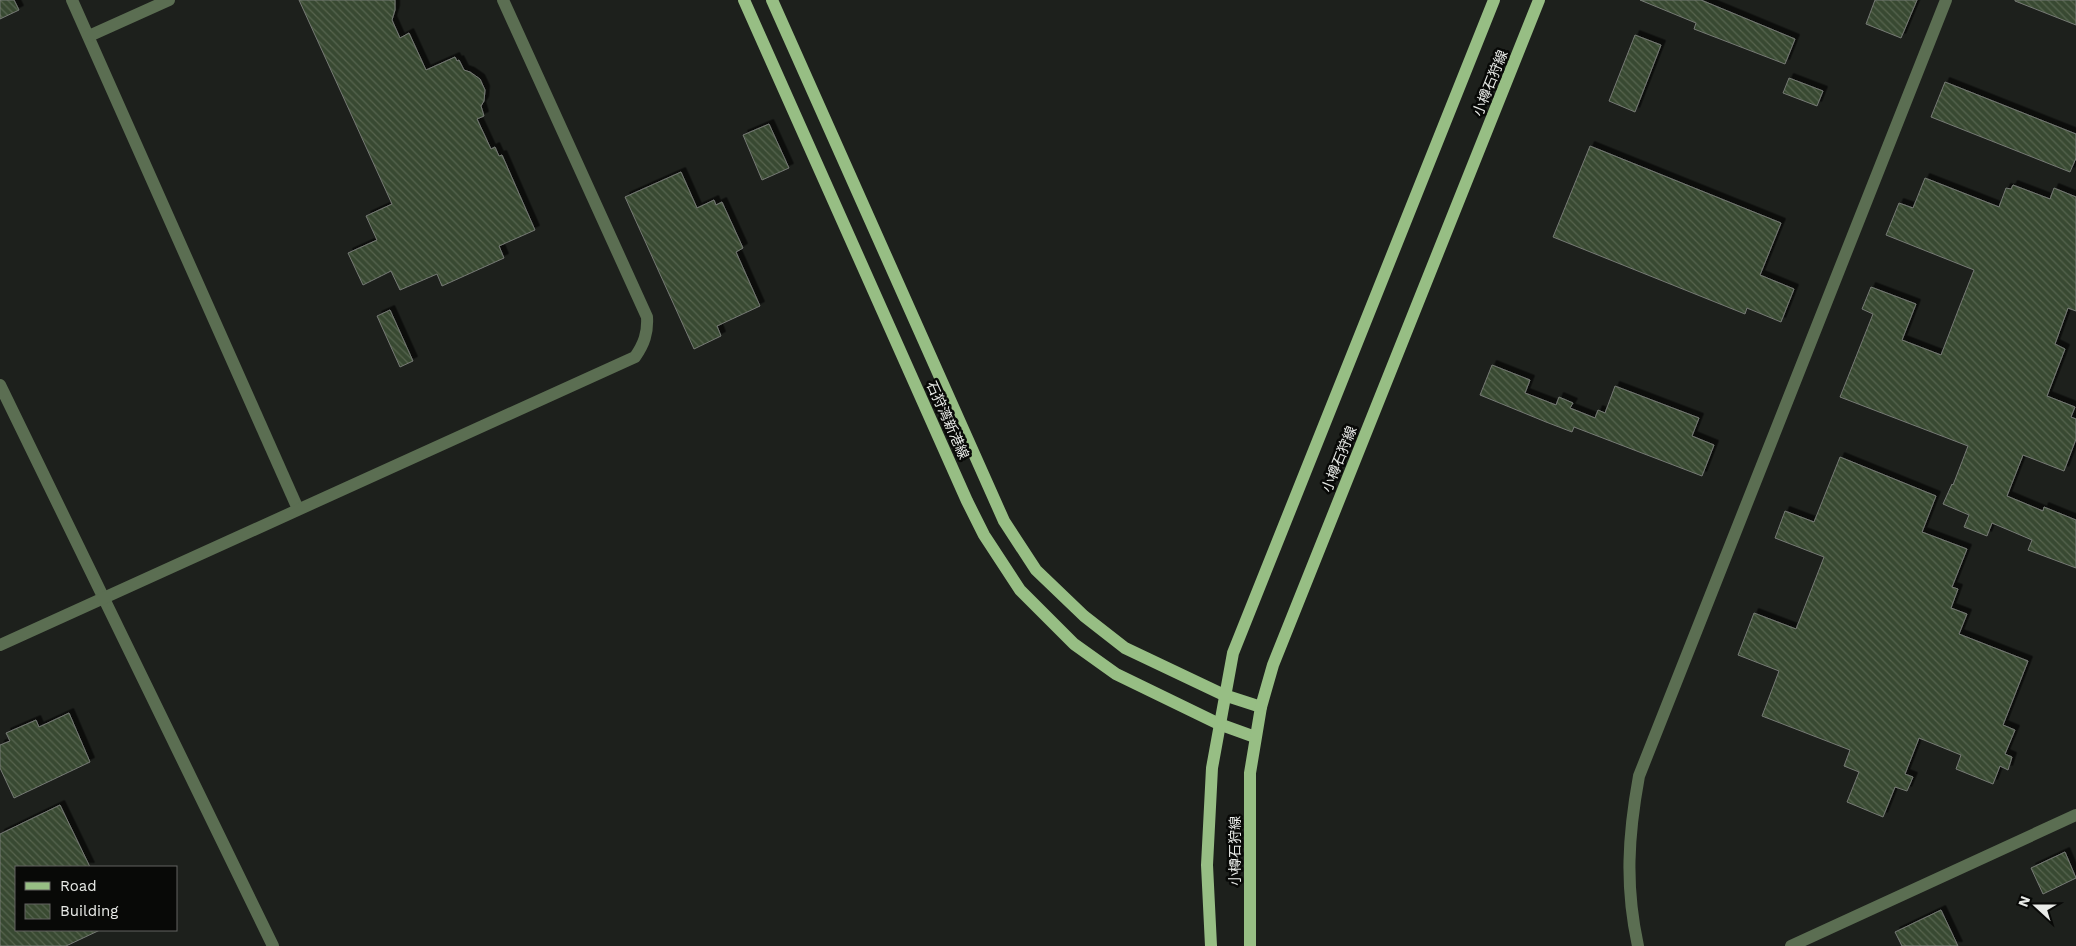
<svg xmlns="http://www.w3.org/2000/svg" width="2076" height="946" viewBox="0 0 2076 946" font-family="'Work Sans','Noto Sans JP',sans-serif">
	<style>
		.building { fill: url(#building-back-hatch); stroke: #767a75; filter: url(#shadow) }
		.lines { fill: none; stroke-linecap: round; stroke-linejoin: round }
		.minor { stroke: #5b6e52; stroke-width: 12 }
		.major { stroke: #97be84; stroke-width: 12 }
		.labels { text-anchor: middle; stroke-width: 5; stroke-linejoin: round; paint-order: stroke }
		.street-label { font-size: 14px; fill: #e9ebe8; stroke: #080907 }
	</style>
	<defs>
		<pattern id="building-back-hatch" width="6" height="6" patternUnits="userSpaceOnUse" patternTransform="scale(1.25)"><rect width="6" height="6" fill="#394a31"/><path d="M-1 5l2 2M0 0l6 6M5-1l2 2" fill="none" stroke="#56644f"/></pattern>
		<filter id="shadow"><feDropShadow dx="4.5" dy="-4.5" stdDeviation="0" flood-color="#0009"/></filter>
	</defs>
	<rect width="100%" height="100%" fill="#1d201c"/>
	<!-- building -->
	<g class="building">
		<polygon points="0,0 14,0 19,10 0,19"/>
		<polygon points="299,0 395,0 395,10 392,20 400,38 409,33 426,70 455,57 457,61 459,60 464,70 470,72 480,79 485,90 484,101 481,106 484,116 477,119 491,149 495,147 499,156 502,155 535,230 499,246 504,258 442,286 437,274 400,290 391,271 363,285 348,253 377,240 366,216 392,204"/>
		<polygon points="1640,0 1701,0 1795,39 1785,64 1694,29 1696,23"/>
		<polygon points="1875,0 1917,0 1901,38 1866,24"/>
		<polygon points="2015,0 2076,0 2076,25 2015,1"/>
		<polygon points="1635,35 1661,45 1635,112 1609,101"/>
		<polygon points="1789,78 1823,91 1817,106 1783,93"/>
		<polygon points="1945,82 2076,134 2076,158 2070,172 1931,117"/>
		<polygon points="769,124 789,168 762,180 743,135"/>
		<polygon points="1590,146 1781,223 1760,275 1794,289 1781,322 1747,308 1745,314 1553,237"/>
		<polygon points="681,172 697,208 714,200 716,205 722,202 743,248 736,252 760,306 717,326 721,336 694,349 625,197"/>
		<polygon points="1925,178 1999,207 2006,188 2011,189 2013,185 2050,199 2054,188 2076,197 2076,311 2068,308 2055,344 2065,349 2047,396 2075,407 2071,417 2076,419 2076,439 2064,471 2023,455 2007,496 2043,511 2044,507 2076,520 2076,568 2028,550 2032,540 1992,523 1987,536 1964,527 1969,515 1943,504 1952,484 1953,485 1968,446 1840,397 1873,314 1862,309 1871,287 1916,304 1902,340 1941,355 1959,308 1974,270 1886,235 1899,203 1913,208"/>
		<polygon points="390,310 413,361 400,367 377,316"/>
		<polygon points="1492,365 1530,380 1525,393 1556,405 1559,397 1573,403 1570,408 1595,418 1598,410 1605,413 1615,386 1699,418 1692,436 1714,445 1702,476 1574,427 1572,432 1546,422 1480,395"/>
		<polygon points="1840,457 1936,496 1922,532 1967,549 1952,587 1958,589 1951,608 1967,614 1959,634 2028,661 2003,725 2015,730 2005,754 2012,757 2008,770 2000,766 1993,784 1956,769 1961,755 1919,738 1905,774 1913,777 1907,791 1895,787 1883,817 1847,802 1859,772 1844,766 1850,750 1762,716 1779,671 1738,655 1754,613 1796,629 1824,557 1775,538 1785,511 1814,522"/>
		<polygon points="69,713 90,762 14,798 0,768 0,745 10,741 6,733 36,720 39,727"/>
		<polygon points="60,805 90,867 16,867 16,930 100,930 66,946 0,946 0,834"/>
		<polygon points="2065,852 2076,878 2043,894 2031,868"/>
		<polygon points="1941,910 1958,946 1902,946 1895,932"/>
	</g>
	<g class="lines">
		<!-- minor -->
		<g class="minor">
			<polyline points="72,0 298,509"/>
			<polyline points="89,36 169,0"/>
			<polyline points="0,385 273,946"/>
			<path d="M0,645L635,357C644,344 648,333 647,317L503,0"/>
			<path d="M1638,946C1625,886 1628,836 1639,776L1946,0"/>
			<polyline points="1791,946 2076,815"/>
		</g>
		<!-- major -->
		<g class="major">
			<polyline points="744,0 967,501 984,535 1020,590 1074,644 1116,674 1219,724 1255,737"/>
			<polyline points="772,0 1004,521 1036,570 1084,616 1125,648 1224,695 1261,707"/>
			<polyline points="1211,946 1207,865 1212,768 1233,653 1494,0"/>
			<polyline points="1250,946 1250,773 1261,707 1273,665 1539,0"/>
		</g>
	</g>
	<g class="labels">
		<!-- street labels -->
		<g class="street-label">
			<text transform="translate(1490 83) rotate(-68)" y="5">小樽石狩線</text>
			<text transform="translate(948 420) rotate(66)" y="5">石狩湾新港線</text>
			<text transform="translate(1339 459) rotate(-68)" y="5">小樽石狩線</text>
			<text transform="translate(1235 851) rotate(-90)" y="5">小樽石狩線</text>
		</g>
	</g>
	<!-- legend -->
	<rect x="15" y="866" width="162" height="65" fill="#080907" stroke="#626361"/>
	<rect x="25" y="882" width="25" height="8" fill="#97be84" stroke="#626361"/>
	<text x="60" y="891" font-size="15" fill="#e9ebe8">Road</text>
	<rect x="25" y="904" width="25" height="15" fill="url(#building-back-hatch)" stroke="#626361"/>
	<text x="60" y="916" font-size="15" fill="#e9ebe8">Building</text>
	<!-- north arrow -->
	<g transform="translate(2036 906) rotate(291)" stroke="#080907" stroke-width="4" paint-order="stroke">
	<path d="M0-4L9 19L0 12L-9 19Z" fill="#e9ebe8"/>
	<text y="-8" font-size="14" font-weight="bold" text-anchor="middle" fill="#e9ebe8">N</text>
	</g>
</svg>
